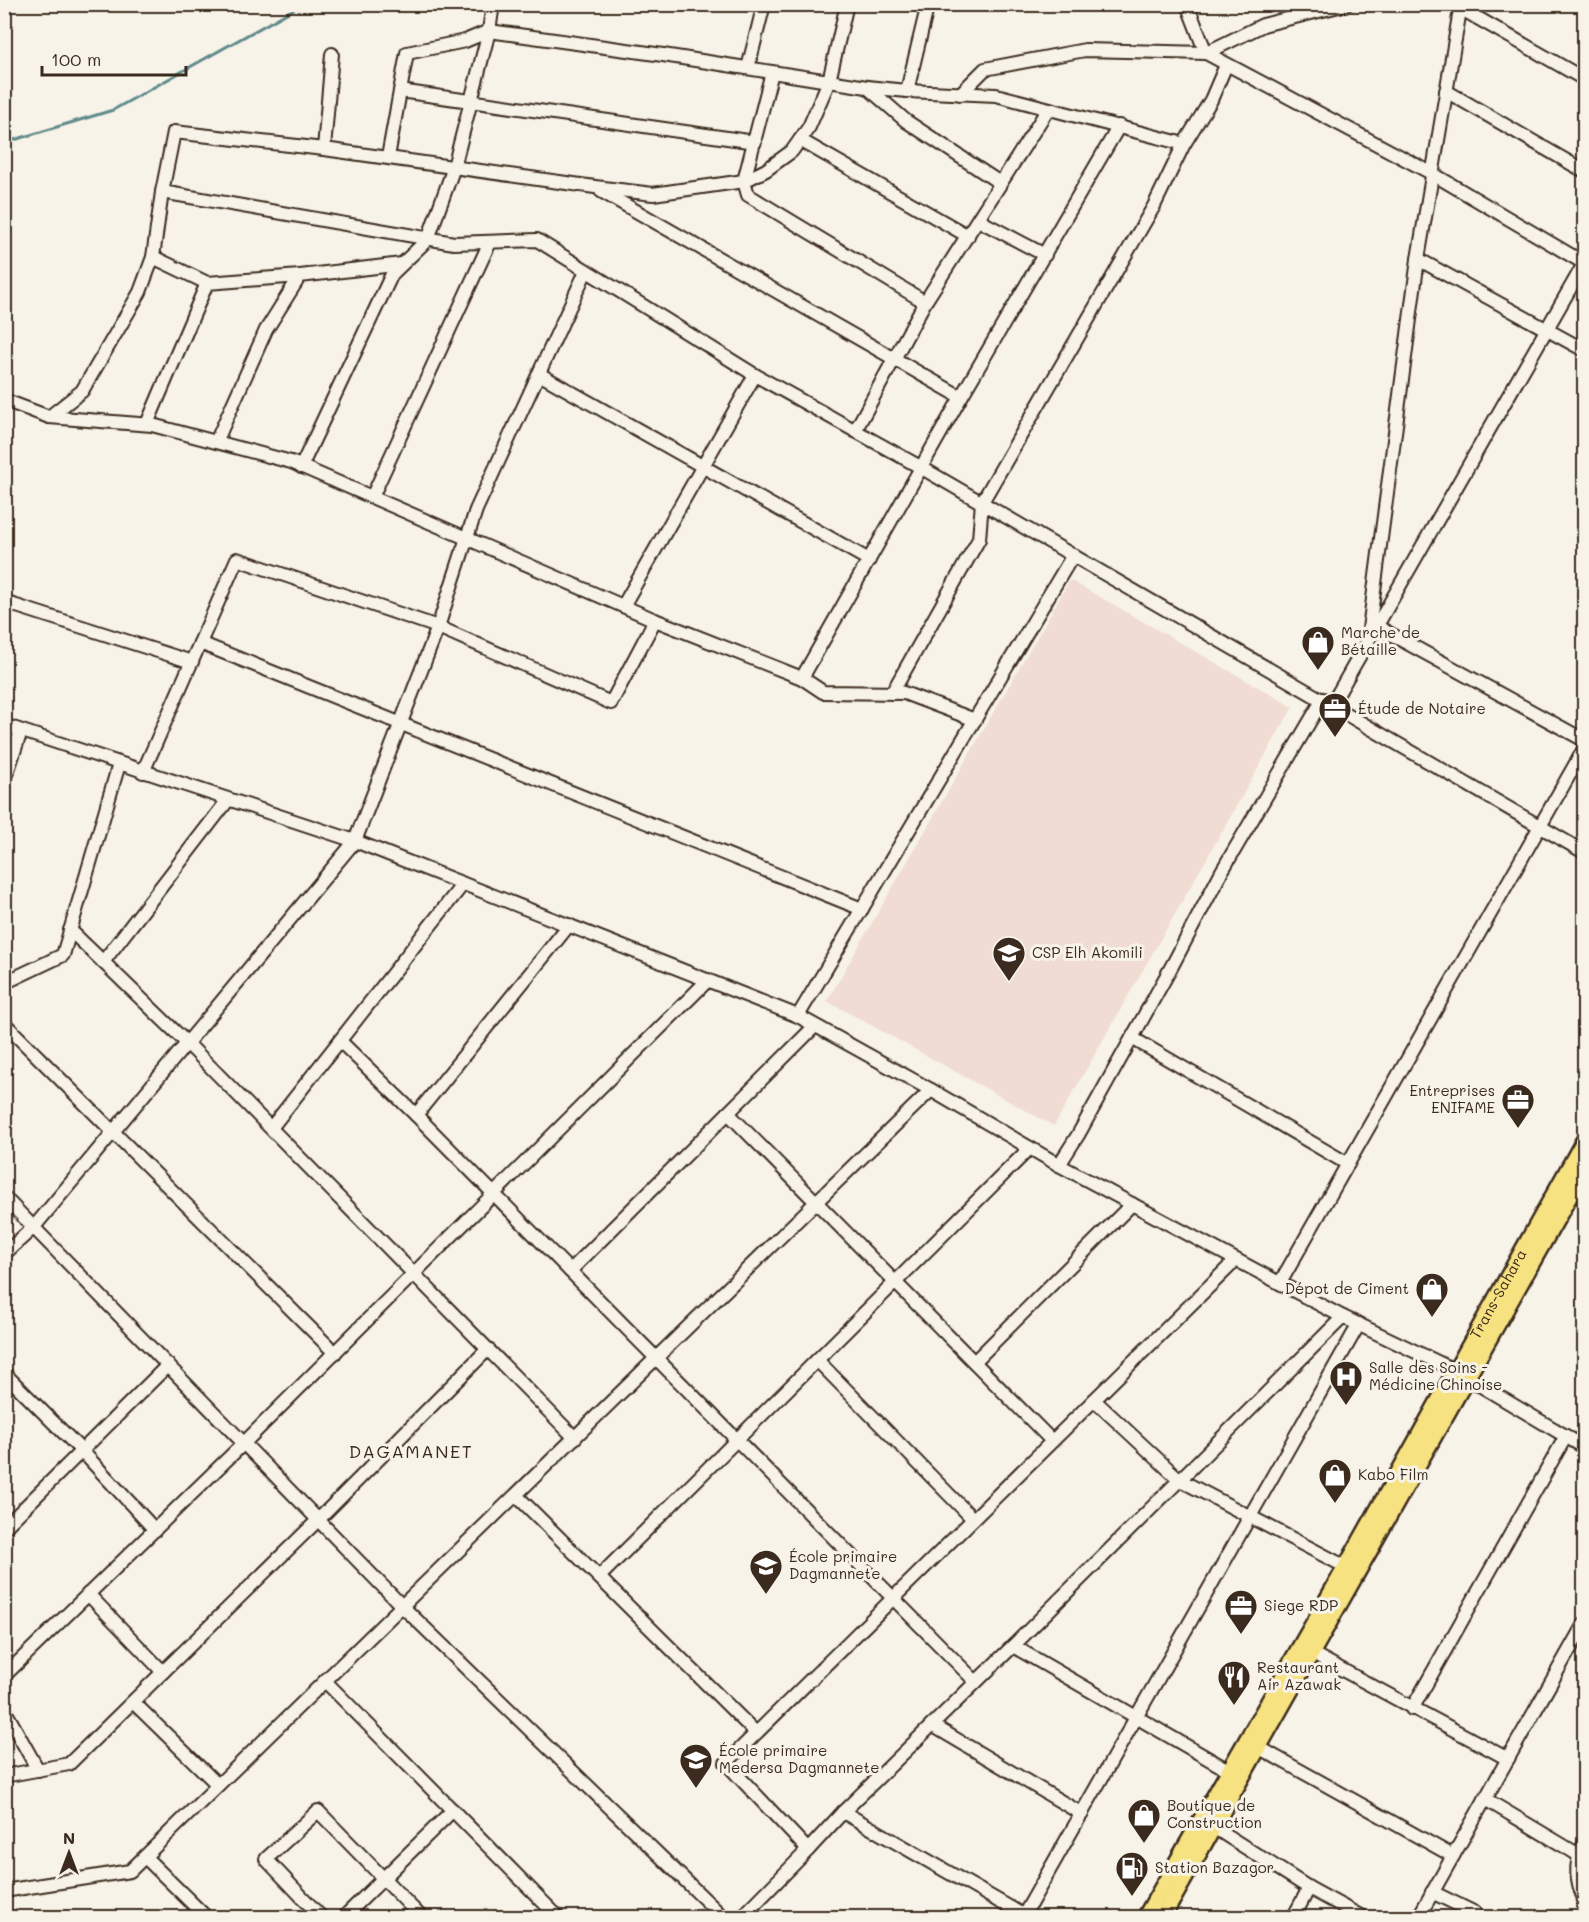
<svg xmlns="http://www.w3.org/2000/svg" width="1589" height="1922" viewBox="0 0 1589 1922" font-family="Mali,sans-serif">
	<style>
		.built { fill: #f0dcd3 }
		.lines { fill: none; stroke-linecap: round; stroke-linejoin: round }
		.stream { stroke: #618a8b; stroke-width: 3 }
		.minor-casing { stroke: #3b2a1e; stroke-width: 16 }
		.major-casing { stroke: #3b2a1e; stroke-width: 20 }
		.minor { stroke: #f7f3e8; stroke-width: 12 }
		.major { stroke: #f7e281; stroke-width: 15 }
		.labels { text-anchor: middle; stroke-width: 6; stroke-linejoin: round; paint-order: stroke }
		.poi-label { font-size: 15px; fill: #3b2a1e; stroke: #f7f3e8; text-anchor: start }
		.street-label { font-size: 15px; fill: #3b2a1e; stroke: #f7f3e8 }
		.quarter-label { font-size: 18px; letter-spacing: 1.5px; fill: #3b2a1e; stroke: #f7f3e8 }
	</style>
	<rect width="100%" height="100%" fill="#f7f3e8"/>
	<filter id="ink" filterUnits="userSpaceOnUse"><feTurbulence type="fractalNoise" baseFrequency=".0167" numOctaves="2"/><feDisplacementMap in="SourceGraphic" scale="12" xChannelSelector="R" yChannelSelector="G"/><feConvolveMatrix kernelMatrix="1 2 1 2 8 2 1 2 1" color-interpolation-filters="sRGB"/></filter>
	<g filter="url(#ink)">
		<!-- built -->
		<polygon class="built" points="1070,580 1293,707 1054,1126 827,1001"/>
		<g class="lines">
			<!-- stream -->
			<polyline class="stream" points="4,143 113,110 303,4"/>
			<defs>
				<g id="minor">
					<polyline points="1187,4 1206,53 1433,174 1584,263"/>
					<polyline points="1460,8 1584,79"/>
					<polyline points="748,68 764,4"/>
					<polyline points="772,72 744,181 748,195 925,302"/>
					<polyline points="867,87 906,121 1000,183"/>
					<polyline points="400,91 755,142"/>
					<polyline points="907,91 928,4"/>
					<polyline points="1446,91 1584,171"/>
					<polyline points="960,94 985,69 1085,50 1206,53 1263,25 1347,4"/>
					<polyline points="800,140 968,236"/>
					<polyline points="324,149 332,54"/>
					<polyline points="388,157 407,53 465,41 489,31 663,55 867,87 907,91 996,95 1184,144"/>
					<polyline points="601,191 961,397"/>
					<polyline points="162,192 454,243 537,240 755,375 922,468 1584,852"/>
					<polyline points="978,220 1045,255"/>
					<polyline points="153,257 207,283"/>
					<polyline points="1418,259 1584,350"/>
					<polyline points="539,374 869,560"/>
					<polyline points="4,400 49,417 152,425 291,462 655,620 802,678 823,692 904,693 975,720"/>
					<polyline points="49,417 82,391 140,292 153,257 162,192 174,132 324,149 595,187 653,194 744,181 766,170 792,151 809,127 829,81 847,4"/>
					<polyline points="147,424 207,283 300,276"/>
					<polyline points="855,431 925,302 1048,109"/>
					<polyline points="216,442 266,330 300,276 402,264"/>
					<polyline points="301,467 392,274 428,239 454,167 489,31 493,4"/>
					<polyline points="372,497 490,242"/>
					<polyline points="4,602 192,662"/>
					<polyline points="623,606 755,375"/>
					<polyline points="1376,626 1584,740"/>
					<polyline points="200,643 862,909"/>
					<polyline points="1367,644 1418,259 1461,4"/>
					<polyline points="802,678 961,397 1119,126"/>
					<polyline points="892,693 979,539 982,502 1154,206 1184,144 1211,100 1226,65"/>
					<polyline points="1332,704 1584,264"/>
					<polyline points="4,725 355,841 798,1016 931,1090 1059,1165 1343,1317 1456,1371 1584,1447"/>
					<polyline points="143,772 237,559 438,627 611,703 655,620"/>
					<polyline points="4,782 21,731"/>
					<polyline points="70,930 187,1043 575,1438"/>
					<polyline points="103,962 228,800"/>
					<polyline points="4,983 63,955 119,764"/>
					<polyline points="798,1016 1073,555"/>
					<polyline points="4,1023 335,1353"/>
					<polyline points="1132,1038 1348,1164"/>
					<polyline points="340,1041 416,1115 976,1682"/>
					<polyline points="728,1113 1052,1441"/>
					<polyline points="416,1115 569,925"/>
					<polyline points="271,1128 463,884"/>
					<polyline points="1059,1165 1078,1135 1173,964 1222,871 1323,699"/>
					<polyline points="4,1197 402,1606 724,1918"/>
					<polyline points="4,1254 34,1227 355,841 438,627 476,510 586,271"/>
					<polyline points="570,1271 815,1026"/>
					<polyline points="1280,1283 1584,749"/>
					<polyline points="817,1360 973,1519"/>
					<polyline points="974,1362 1132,1204"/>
					<polyline points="4,1373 82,1451 155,1530"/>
					<polyline points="1094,1400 1180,1480 1346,1567"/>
					<polyline points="516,1495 756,1733"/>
					<polyline points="4,1528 168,1365"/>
					<polyline points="599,1577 1030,1148"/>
					<polyline points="88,1594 163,1672"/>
					<polyline points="1013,1646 1228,1770"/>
					<polyline points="1311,1653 1508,1759"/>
					<polyline points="4,1676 244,1443 708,980"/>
					<polyline points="325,1681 559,1918"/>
					<polyline points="133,1702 218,1785"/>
					<polyline points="4,1709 38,1770"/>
					<polyline points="1412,1709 1566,1436"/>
					<polyline points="932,1725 1082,1814"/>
					<polyline points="1258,1747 1453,1856"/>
					<polyline points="4,1776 69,1764 318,1520 488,1349"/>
					<polyline points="1485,1799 1584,1858"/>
					<polyline points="843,1812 1028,1918"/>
					<polyline points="1207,1823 1309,1888 1364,1918"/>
					<path d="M1584,1844C1573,1866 1577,1881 1584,1903"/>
					<polyline points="808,1850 726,1763 1236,1260"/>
					<polyline points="145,1857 207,1918"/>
					<polyline points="4,1891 130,1871 931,1090"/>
					<polyline points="1432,1892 1475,1913 1477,1918"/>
					<polyline points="1024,1915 1359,1324"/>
					<polyline points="322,1918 266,1859 318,1811 422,1918"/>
					<polyline points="343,1918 453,1810"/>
					<polyline points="741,1918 808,1850 843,1812 1013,1646 1343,1317"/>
					<polyline points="1293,1918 1309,1888"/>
					<polyline points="1418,1918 1584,1624"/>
				</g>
				<g id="major">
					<path id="s1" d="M1145,1918L1346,1567L1584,1141"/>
					<polyline points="1162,1918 1584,1170"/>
				</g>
			</defs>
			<!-- minor casing -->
			<use href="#minor" class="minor-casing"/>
			<!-- major casing -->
			<use href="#major" class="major-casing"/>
			<!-- minor -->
			<use href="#minor" class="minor"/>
			<!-- major -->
			<use href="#major" class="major"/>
		</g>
	</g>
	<!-- icons -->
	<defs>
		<symbol id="shop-pin" viewBox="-11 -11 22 30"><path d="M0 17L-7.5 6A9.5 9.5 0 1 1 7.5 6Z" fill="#3b2a1e" stroke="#f7f3e8"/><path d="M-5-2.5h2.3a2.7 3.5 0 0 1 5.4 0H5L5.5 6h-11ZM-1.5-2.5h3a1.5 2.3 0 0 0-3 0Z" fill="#fff"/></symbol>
		<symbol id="office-pin" viewBox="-11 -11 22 30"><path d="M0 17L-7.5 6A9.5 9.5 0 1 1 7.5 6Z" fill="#3b2a1e" stroke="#f7f3e8"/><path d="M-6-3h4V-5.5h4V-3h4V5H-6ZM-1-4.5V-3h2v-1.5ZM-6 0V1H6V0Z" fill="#fff"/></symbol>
		<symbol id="school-pin" viewBox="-11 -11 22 30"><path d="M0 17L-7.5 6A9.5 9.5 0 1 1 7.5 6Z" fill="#3b2a1e" stroke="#f7f3e8"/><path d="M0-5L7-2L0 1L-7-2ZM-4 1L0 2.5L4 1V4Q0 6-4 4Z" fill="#fff"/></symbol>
		<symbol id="hospital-pin" viewBox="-11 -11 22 30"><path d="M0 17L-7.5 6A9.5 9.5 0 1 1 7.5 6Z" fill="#3b2a1e" stroke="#f7f3e8"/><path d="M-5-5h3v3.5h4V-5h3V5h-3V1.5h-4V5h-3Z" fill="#fff"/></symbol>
		<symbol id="restaurant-pin" viewBox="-11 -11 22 30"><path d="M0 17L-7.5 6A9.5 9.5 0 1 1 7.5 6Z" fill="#3b2a1e" stroke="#f7f3e8"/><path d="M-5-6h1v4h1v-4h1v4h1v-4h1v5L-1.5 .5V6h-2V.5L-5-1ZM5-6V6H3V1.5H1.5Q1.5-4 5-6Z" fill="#fff"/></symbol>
		<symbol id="fuel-pin" viewBox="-11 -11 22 30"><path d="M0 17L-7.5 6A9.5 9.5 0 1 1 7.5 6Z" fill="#3b2a1e" stroke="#f7f3e8"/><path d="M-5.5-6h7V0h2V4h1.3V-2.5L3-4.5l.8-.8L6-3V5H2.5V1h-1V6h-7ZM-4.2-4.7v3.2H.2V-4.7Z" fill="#fff"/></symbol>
	</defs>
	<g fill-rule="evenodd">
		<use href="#shop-pin" x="1299" y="623" width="38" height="52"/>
		<use href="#office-pin" x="1316" y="690" width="38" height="52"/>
		<use href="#school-pin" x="990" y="934" width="38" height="52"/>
		<use href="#office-pin" x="1499" y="1081" width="38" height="52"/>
		<use href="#shop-pin" x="1413" y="1270" width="38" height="52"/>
		<use href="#hospital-pin" x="1327" y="1358" width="38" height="52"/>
		<use href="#shop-pin" x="1316" y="1456" width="38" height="52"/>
		<use href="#school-pin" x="747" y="1547" width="38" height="52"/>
		<use href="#office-pin" x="1222" y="1587" width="38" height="52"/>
		<use href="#restaurant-pin" x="1215" y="1658" width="38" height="52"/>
		<use href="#school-pin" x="677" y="1741" width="38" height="52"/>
		<use href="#shop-pin" x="1125" y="1796" width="38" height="52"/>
		<use href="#fuel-pin" x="1113" y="1849" width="38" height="52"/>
	</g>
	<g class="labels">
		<!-- poi labels -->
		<g class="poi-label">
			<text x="1341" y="638">Marche de<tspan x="1341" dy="17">Bétaille</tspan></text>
			<text x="1358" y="714">Étude de Notaire</text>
			<text x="1032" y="958">CSP Elh Akomili</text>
			<text x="1495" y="1096" text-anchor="end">Entreprises<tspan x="1495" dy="17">ENIFAME</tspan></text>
			<text x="1409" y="1294" text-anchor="end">Dépot de Ciment</text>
			<text x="1369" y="1373">Salle des Soins -<tspan x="1369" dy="17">Médicine Chinoise</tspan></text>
			<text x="1358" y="1480">Kabo Film</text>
			<text x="789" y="1562">École primaire<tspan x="789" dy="17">Dagmannete</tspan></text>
			<text x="1264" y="1611">Siege RDP</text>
			<text x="1257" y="1673">Restaurant<tspan x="1257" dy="17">Air Azawak</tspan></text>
			<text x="719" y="1756">École primaire<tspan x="719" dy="17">Medersa Dagmannete</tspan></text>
			<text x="1167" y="1811">Boutique de<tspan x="1167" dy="17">Construction</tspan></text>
			<text x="1155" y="1873">Station Bazagor</text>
		</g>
		<!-- street labels -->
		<g class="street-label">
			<text dy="5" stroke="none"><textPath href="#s1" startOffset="717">Trans-Sahara</textPath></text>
		</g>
		<!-- quarter labels -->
		<g class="quarter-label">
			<text x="411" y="1458">DAGAMANET</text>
		</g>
	</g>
	<!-- margin -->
	<rect width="1589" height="1922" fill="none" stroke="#f7f3e8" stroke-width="24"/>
	<rect x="12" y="12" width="1565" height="1898" fill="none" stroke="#3b2a1e" stroke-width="2" filter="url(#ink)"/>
	<!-- north arrow -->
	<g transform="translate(69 1853)" stroke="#f7f3e8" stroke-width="4.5" paint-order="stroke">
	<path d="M0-4.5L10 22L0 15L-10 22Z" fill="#3b2a1e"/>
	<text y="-9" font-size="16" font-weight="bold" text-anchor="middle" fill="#3b2a1e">N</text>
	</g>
	<!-- scale -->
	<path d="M42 66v9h144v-9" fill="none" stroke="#3b2a1e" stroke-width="3"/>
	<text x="51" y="66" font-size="18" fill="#3b2a1e" stroke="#f7f3e8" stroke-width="4.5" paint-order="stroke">100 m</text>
</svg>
